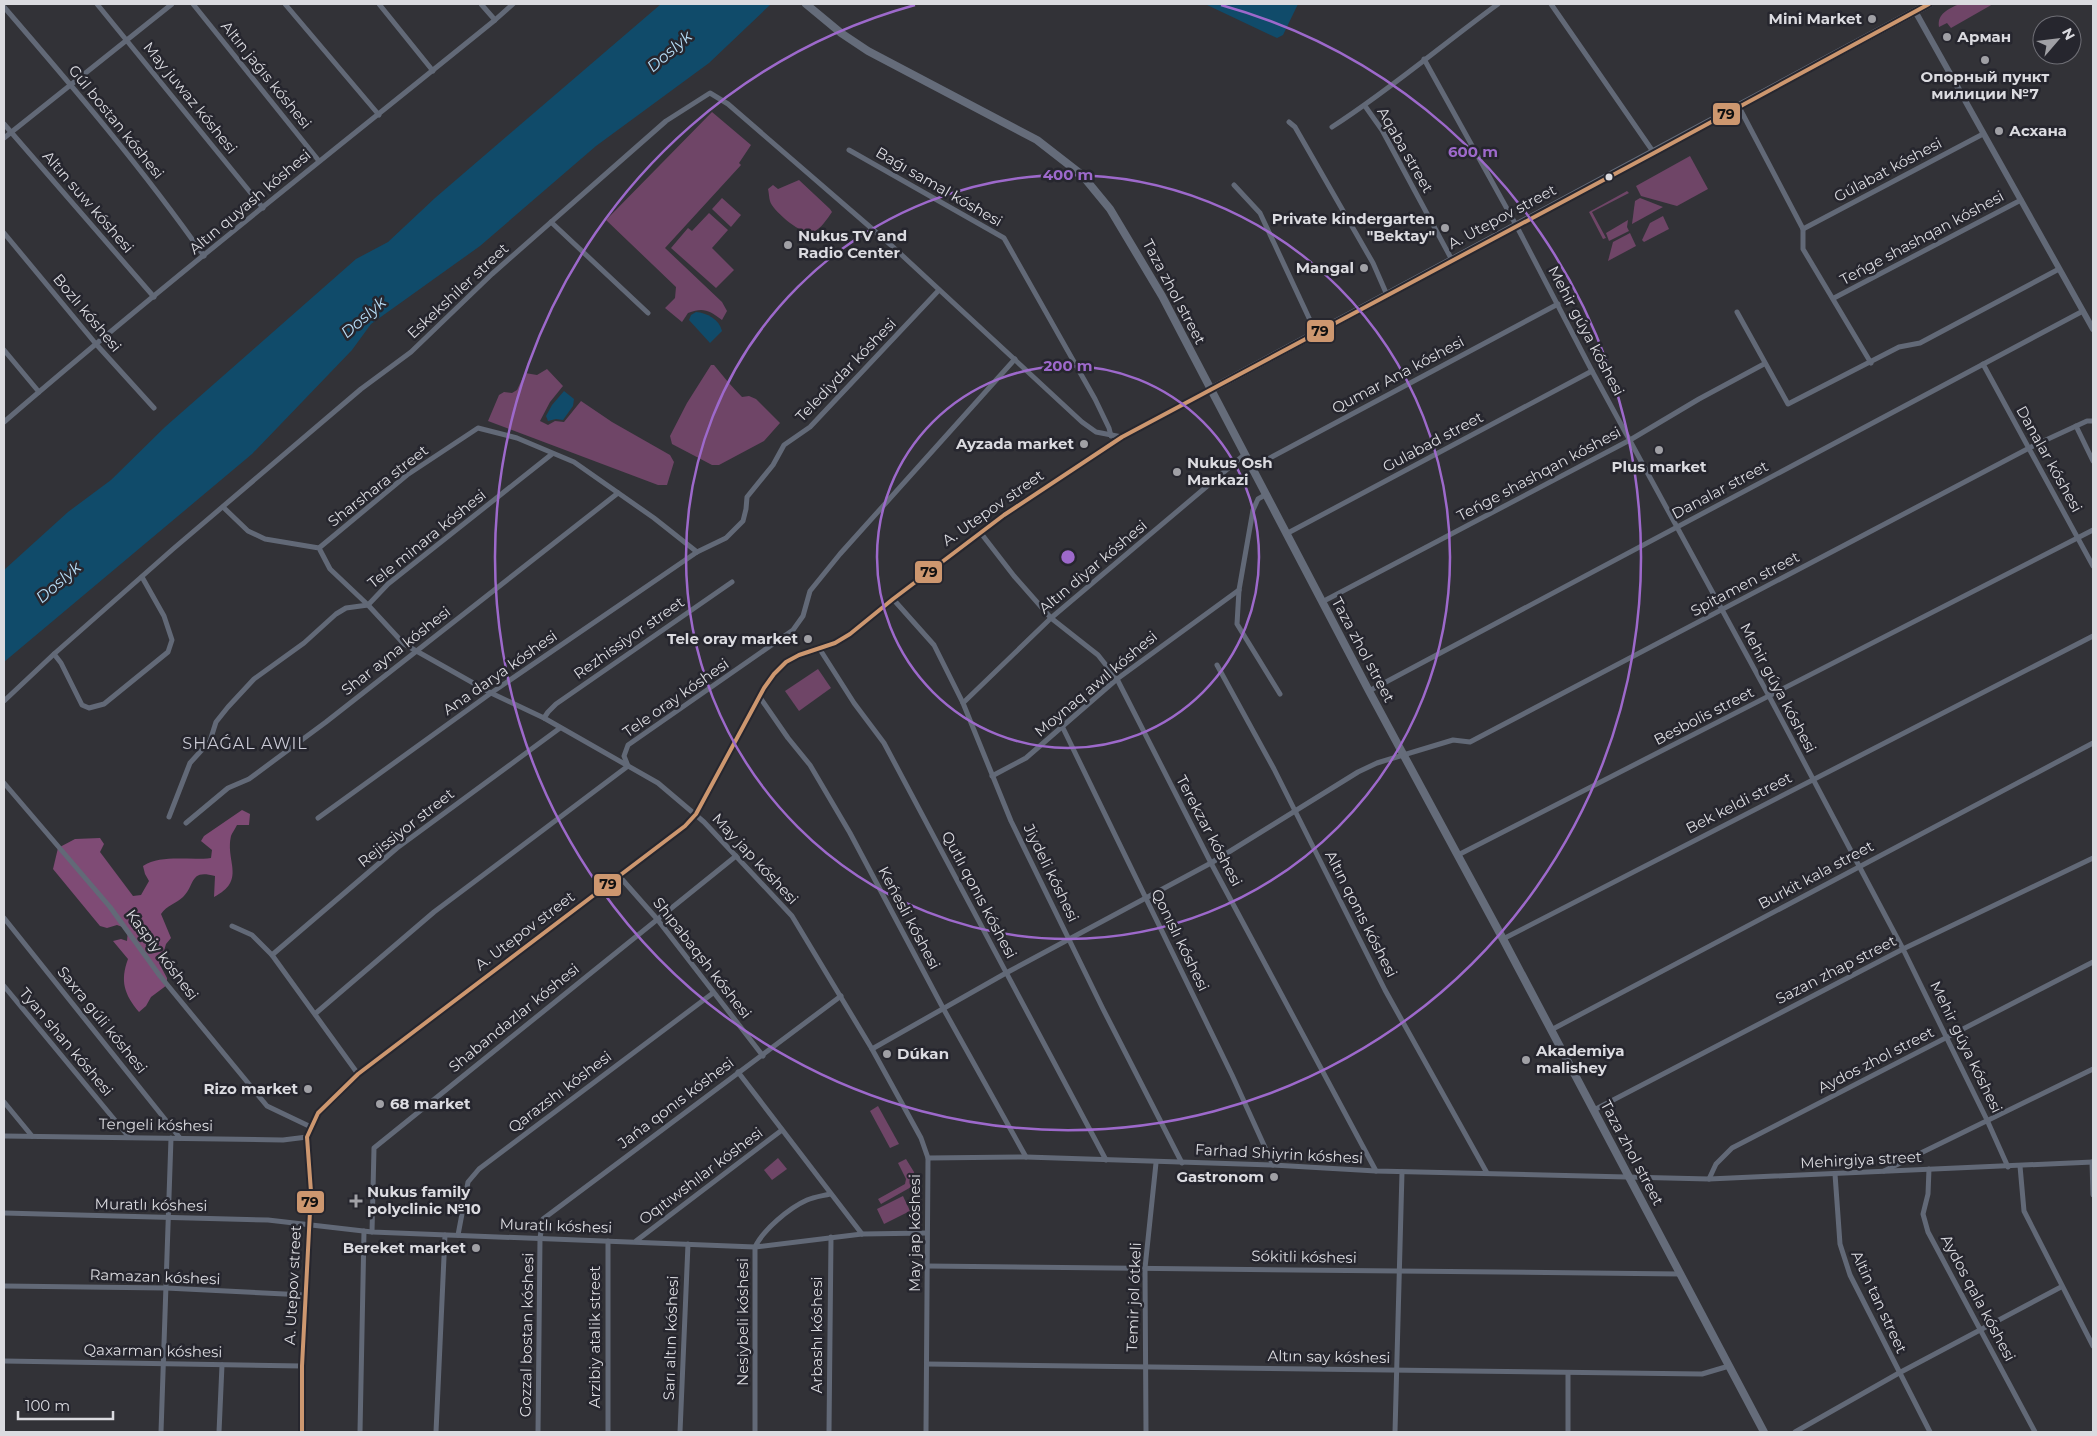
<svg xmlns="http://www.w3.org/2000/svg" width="2097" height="1436" viewBox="0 0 2097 1436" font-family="Montserrat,sans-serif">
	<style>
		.green { fill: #6f4567 }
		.forest { fill: #7f4b75 }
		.water { fill: #104b6a }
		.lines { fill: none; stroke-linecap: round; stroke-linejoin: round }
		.minor { stroke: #626977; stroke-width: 5 }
		.tertiary { stroke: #626977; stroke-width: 6 }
		.secondary { stroke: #656c7a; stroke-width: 8 }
		.bus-1-casing { stroke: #26262e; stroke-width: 8 }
		.bus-1 { stroke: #cd976f; stroke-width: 4 }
		.ring { fill: none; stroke: #9d69cb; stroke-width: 2.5 }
		.poi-dot { fill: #a0a0a5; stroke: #26262e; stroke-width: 2 }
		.bus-dot { fill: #dbdbe0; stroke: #26262e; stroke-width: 2 }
		.labels { text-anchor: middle; stroke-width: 5; stroke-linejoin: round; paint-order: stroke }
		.poi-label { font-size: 15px; font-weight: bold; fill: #dbdbe0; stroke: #26262e; text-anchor: end }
		.street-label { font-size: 15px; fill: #dbdbe0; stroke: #26262e }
		.water-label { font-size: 16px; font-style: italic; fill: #b7ddf6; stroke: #26262e }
		.neighbourhood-label { font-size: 16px; letter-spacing: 1px; fill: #cacad5; stroke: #26262e }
		.centre { fill: #9d69cb; stroke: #26262e; stroke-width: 2.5 }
		.ring-label { font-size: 15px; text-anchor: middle; font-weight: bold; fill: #9d69cb; stroke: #26262e; stroke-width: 5; stroke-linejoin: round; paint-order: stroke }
		.line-badge { stroke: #26262e; stroke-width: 2 }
		.pale-badge-label { font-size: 14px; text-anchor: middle; font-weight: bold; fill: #111 }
	</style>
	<rect width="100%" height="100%" fill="#323237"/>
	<!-- green -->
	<g class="green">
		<path d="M1959,4H1993L1951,28L1947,23L1939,27C1937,13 1949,9 1959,4Z"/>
		<path d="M712,112L751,145L739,163L741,165L665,248L722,302L727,311L722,320C709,310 703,307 688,313L682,322L665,308L675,298L676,287L606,220Z"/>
		<polygon points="1690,156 1708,189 1677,206 1641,196 1636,186"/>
		<path d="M799,180L830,209L832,212C827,219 821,229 813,232C803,237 772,210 770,201C769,198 769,193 768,189L773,185L778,189Z"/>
		<polygon points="1627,191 1629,193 1592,212 1606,238 1603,239 1589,212"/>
		<polygon points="722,198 741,215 731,227 712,209"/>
		<polygon points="1640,198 1663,207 1632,224 1635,201"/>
		<polygon points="709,213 728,230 712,248 734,270 716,288 671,248 688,228 692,231"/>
		<polygon points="1663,216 1669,229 1644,242 1642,240 1650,223"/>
		<polygon points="1628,220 1627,227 1629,231 1609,241 1606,233"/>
		<polygon points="1630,233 1636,246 1608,261 1613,242"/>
		<path d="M711,365H714C723,376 732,387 742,397L749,396L756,399L780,423L764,441L719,465H712L672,444L670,436L687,403Z"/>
		<polygon points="547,369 563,386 550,402 540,421 548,425 555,421 564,422 581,401 612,422 670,455 674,462 667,485 658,485 488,421 499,395 504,392 512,393 517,390 525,373 537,375"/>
		<polygon points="818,669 831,688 799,711 785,691"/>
		<polygon points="878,1106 899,1144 890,1148 870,1111"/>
		<polygon points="778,1158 787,1169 772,1180 764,1170"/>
		<polygon points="906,1159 914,1172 913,1186 881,1204 878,1199 905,1184 906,1179 898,1163"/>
		<polygon points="903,1196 910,1211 884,1224 877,1209"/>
	</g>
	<!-- forest -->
	<path class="forest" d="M242,810L250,814L249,825H237C235,829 232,833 231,836C225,862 247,880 214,897L215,876C189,869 196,884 183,897C176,904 167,905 161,914L171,938L166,944L160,965L167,978V985L151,997L146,1006L139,1012C124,994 120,981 128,959L113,941L121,939L127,941L128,929L117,925L107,928L100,926L95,920L53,869L58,848L75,839L100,838L104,844L100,852L133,896L141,895L149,881L145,874L143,866C162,854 189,861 211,858L212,850L201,841L204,836Z"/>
	<!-- water -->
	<g class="water">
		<polygon points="661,4 771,4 709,63 596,146 480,246 371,324 352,350 252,454 4,662 4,570 68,512 111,480 165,427 356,259 388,242 435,198"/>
		<polygon points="1205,4 1298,4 1283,35 1277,38"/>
		<path d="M696,312C707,313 719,319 722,331L710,343L689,320L691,315Z"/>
		<polygon points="564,391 574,399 573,406 563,420 556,419 548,421 546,416 552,405"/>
	</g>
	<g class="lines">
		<!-- minor -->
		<g class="minor">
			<polyline points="97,4 263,208"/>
			<polyline points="193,4 319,161"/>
			<polyline points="285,4 379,115"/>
			<polyline points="379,4 433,71"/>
			<polyline points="481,4 495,20"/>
			<polyline points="1551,4 1654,153"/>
			<path d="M4,7C73,87 143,169 204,256"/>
			<polyline points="1424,59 1516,225 1592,371 1769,696 1903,949 1987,1120 2008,1167"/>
			<polyline points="1365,106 1382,130 1452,260"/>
			<polyline points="1739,107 1803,229 1803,249 1871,363"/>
			<polyline points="1289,122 1295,127 1373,263 1387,295"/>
			<polyline points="4,124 154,297"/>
			<path d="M1332,127C1390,90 1443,44 1498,4"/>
			<polyline points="4,138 172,4"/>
			<polyline points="849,150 1004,238 1095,399 1109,428 1111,436"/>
			<polyline points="1234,185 1260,213 1316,333"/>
			<polyline points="551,222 648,313"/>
			<polyline points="1803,229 1983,134"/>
			<polyline points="4,233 96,344 154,408"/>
			<polyline points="1834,298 2021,200"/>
			<polyline points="1737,312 1788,404 1899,347 1920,343 2059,269"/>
			<polyline points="4,350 39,392"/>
			<polyline points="1983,364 2093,566"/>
			<path d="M4,422C164,284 331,153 495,20L513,4"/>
			<polyline points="2076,426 2093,461"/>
			<polyline points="1251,468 1558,304"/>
			<polyline points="1265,495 1258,499 1253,510 1239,590 1237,624 1280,694"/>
			<polyline points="223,507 248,531 265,539 319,548 330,569 368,605 404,644 491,693 544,718 658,783 704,822 792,916 872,1049 921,1138 928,1158 926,1432"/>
			<polyline points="980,532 1014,576 1051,618 1098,655 1117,679 1211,863 1376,1171"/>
			<polyline points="1286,534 1592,371"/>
			<polyline points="319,548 407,475 478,428 517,438 574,462 654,518 697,552"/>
			<polyline points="893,599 934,645 963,703 1011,821 1103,1009 1182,1163"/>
			<polyline points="1322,602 1630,440 1699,399 1764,364"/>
			<polyline points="819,648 854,703 884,743 1106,1160"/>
			<polyline points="54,654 61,663 82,705 89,708 104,704 168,652 172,640 164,616 142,577"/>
			<polyline points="1217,665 1274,769 1385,990 1487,1173"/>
			<polyline points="1369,691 2083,311"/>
			<polyline points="759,696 788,738 810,765 850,833 943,1008 1026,1157"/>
			<polyline points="4,701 54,654 173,549 361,389 411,352 492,274 666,121 710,93 728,104 892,246 1082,422 1096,432 1122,437"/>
			<polyline points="963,703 1051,618 1244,455"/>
			<polyline points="544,718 548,712 556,704 732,582"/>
			<polyline points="1063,728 1232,1075 1273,1165"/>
			<polyline points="992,776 1026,758 1117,679 1239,590"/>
			<polyline points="4,783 110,907 160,976 267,1106 311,1127"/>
			<polyline points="169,817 190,763 210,741 216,722 228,707 254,679 304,643 336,614 346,608 368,605 388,584 552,454"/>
			<polyline points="318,818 491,693 697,552 726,538 743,521 746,509 747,497 773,465 784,445 810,427 939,290"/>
			<polyline points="186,823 228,788 249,779 326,722 618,493"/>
			<polyline points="1458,855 2093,530"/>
			<polyline points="620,877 657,919 763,1056"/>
			<polyline points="4,918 180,1138"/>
			<polyline points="232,926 252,935 272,955 358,1074"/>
			<polyline points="1503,939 2093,636"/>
			<polyline points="272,955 397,848 560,728"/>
			<polyline points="4,986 128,1136"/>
			<polyline points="316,1013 434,912 628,766 624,756 628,745 793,630 803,616 810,591 840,554 1015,359"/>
			<polyline points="1551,1030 2093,743"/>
			<polyline points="872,1049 1006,973 1211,863 1358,772 1377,763 1453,740 1470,742 2035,445 2087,421 2093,421"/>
			<polyline points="738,1072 862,1234"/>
			<polyline points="4,1102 32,1136"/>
			<polyline points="1594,1110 1903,949 2093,858"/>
			<polyline points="4,1136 283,1140 307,1137"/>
			<polyline points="928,1158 1026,1157 1273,1165 1376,1171 1709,1179 2093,1162"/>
			<polyline points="2092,1162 2093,1195"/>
			<polyline points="2020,1166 2024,1211 2093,1346"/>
			<polyline points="1929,1169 1928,1194 1923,1214 1928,1232 2035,1432"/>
			<polyline points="1884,1171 2093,1069"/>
			<polyline points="1835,1174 1840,1244 1850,1275 1930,1432"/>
			<polyline points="1709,1179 1716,1164 1732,1148 2093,962"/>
			<polyline points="4,1213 268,1220 372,1232 755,1247 862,1234 927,1233"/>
			<polyline points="372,1232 374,1148 736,856"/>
			<polyline points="458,1235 468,1182 479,1169 713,993"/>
			<polyline points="608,1241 608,1432"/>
			<polyline points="636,1241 782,1130"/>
			<polyline points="927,1266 1681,1274"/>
			<polyline points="4,1286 166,1288 305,1295"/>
			<polyline points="4,1361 302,1366"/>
			<polyline points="927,1364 1702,1374 1729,1366"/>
			<polyline points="1568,1373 1568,1432"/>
			<polyline points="161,1432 171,1138"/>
			<polyline points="219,1432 222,1365"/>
			<polyline points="360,1432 364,1231"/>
			<polyline points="436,1432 445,1235"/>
			<polyline points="538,1432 540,1238 543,1219 841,996"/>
			<polyline points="680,1432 688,1244"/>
			<path d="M755,1432V1247C763,1230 789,1208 807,1200C814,1197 822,1196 830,1194"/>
			<polyline points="829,1432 831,1237"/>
			<polyline points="1146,1432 1145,1268 1156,1163"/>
			<polyline points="1395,1432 1402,1172"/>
			<polyline points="1795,1432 1899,1373 2061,1287"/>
		</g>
		<!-- tertiary -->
		<g class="tertiary">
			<polyline points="1915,11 2093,329"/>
			<polyline points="302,1432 302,1366 311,1192 307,1137 318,1113 358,1074 685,826 696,814 764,688 774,674 786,662 799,655 835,643 850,634 893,599 1004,515 1122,437 1210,390"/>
		</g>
		<!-- secondary -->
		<g class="secondary">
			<polyline points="806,4 841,33 868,51 1037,140 1082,175 1110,209 1162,296 1369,691 1503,939 1764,1432"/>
			<polyline points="1210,390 1929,4"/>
		</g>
		<defs>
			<polyline id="bus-1" points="302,1432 302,1366 311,1192 307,1137 318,1113 358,1074 685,826 696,814 764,688 774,674 786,662 799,655 835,643 850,634 893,599 1004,515 1122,437 1654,153 1929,4"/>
		</defs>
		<!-- bus-1 casing -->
		<use href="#bus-1" class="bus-1-casing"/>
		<!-- bus-1 -->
		<use href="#bus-1" class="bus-1"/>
	</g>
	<!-- distance rings -->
	<g class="ring">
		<circle cx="1068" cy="557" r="191"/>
		<circle cx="1068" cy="557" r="382"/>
		<path d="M1221 5A573 573 0 1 1 915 5"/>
	</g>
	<!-- markers -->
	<g class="poi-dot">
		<circle cx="1872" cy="19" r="5"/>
		<circle cx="1947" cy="37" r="5"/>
		<circle cx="1985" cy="60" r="5"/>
		<circle cx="1999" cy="131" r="5"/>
		<circle cx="1445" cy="228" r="5"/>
		<circle cx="788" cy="245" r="5"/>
		<circle cx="1364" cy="268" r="5"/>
		<circle cx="1084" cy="444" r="5"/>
		<circle cx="1659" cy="450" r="5"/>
		<circle cx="1177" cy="472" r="5"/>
		<circle cx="808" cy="639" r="5"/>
		<circle cx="887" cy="1054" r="5"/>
		<circle cx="1526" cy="1060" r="5"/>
		<circle cx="308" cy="1089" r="5"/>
		<circle cx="380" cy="1104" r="5"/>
		<circle cx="1274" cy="1177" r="5"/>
		<path d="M353.5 1193.5h5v5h5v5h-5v5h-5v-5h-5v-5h5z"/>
		<circle cx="476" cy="1248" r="5"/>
	</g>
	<circle class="bus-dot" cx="1609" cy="177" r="4.5"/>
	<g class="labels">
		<!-- poi labels -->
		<g class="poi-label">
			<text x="1862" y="24">Mini Market</text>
			<text x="1957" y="42" text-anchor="start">Арман</text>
			<text x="1985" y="82" text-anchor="middle">Опорный пункт<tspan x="1985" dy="17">милиции №7</tspan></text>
			<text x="2009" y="136" text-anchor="start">Асхана</text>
			<text x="1435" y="224">Private kindergarten<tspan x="1435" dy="17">"Bektay"</tspan></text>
			<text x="798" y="241" text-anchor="start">Nukus TV and<tspan x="798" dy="17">Radio Center</tspan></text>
			<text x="1354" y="273">Mangal</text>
			<text x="1074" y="449">Ayzada market</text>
			<text x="1187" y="468" text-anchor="start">Nukus Osh<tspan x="1187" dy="17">Markazi</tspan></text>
			<text x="1659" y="472" text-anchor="middle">Plus market</text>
			<text x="798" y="644">Tele oray market</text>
			<text x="1536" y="1056" text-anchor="start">Akademiya<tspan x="1536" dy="17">malishey</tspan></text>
			<text x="897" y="1059" text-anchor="start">Dúkan</text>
			<text x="298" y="1094">Rizo market</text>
			<text x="390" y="1109" text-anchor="start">68 market</text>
			<text x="1264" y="1182">Gastronom</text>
			<text x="367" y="1197" text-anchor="start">Nukus family<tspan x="367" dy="17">polyclinic №10</tspan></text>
			<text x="466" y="1253">Bereket market</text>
		</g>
		<!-- street labels -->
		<g class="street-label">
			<text transform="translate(266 75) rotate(51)" y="5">Altın jaǵıs kóshesi</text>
			<text transform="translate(190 98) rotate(51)" y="5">May juwaz kóshesi</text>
			<text transform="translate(116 122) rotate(51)" y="5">Gúl bostan kóshesi</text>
			<text transform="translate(1405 150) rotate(60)" y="5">Aqaba street</text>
			<text transform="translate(1888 170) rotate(-28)" y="5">Gúlabat kóshesi</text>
			<text transform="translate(939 187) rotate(30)" y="5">Baǵı samal kóshesi</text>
			<text transform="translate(88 202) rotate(49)" y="5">Altın suw kóshesi</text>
			<text transform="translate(250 202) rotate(-40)" y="5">Altın quyash kóshesi</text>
			<text transform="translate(1502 217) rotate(-28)" y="5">A. Utepov street</text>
			<text transform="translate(1922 238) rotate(-28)" y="5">Teńge shashqan kóshesi</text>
			<text transform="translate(458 291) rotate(-43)" y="5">Eskekshiler street</text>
			<text transform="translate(1174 292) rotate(62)" y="5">Taza zhol street</text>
			<text transform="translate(87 313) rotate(50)" y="5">Bozlı kóshesi</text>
			<text transform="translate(1586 331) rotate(62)" y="5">Mehir gúyа kóshesi</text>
			<text transform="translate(846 370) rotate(-46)" y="5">Telediydar kóshesi</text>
			<text transform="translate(1398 375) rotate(-28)" y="5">Qumar Ana kóshesi</text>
			<text transform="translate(1433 442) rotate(-28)" y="5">Gulabad street</text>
			<text transform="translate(2049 459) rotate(61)" y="5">Danalar kóshesi</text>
			<text transform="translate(1539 474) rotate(-28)" y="5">Teńge shashqan kóshesi</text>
			<text transform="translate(378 486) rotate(-38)" y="5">Sharshara street</text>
			<text transform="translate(1720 490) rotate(-28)" y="5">Danalar street</text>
			<text transform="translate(993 508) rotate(-35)" y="5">A. Utepov street</text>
			<text transform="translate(427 539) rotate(-39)" y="5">Tele minara kóshesi</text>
			<text transform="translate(1093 567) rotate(-40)" y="5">Altın diyar kóshesi</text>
			<text transform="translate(1745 584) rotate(-28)" y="5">Spitamen street</text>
			<text transform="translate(629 638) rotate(-35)" y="5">Rezhissiyor street</text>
			<text transform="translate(1363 650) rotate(62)" y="5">Taza zhol street</text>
			<text transform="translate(396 651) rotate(-38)" y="5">Shar ayna kóshesi</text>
			<text transform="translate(500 673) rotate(-35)" y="5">Ana darya kóshesi</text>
			<text transform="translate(1096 684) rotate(-40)" y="5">Moynaq awıl kóshesi</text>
			<text transform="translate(1778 688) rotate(62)" y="5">Mehir gúyа kóshesi</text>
			<text transform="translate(676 698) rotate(-35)" y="5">Tele oray kóshesi</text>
			<text transform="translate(1704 716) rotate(-27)" y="5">Besbolis street</text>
			<text transform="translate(1739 803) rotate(-27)" y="5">Bek keldi street</text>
			<text transform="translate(406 828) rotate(-38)" y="5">Rejissiyor street</text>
			<text transform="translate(1209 831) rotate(62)" y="5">Terekzar kóshesi</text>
			<text transform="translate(755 859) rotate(47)" y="5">May jap kóshesi</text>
			<text transform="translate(1051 873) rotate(64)" y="5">Jiydeli kóshesi</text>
			<text transform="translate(1816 875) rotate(-28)" y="5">Burkit kala street</text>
			<text transform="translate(979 895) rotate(62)" y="5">Qutlı qonıs kóshesi</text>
			<text transform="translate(1361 914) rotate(63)" y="5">Altın qonıs kóshesi</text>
			<text transform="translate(909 918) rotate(62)" y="5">Keńesli kóshesi</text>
			<text transform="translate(525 931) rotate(-37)" y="5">A. Utepov street</text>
			<text transform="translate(1180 940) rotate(64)" y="5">Qonıslı kóshesi</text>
			<text transform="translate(162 955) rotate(53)" y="5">Kaspiy kóshesi</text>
			<text transform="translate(702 958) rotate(52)" y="5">Shıpabaqsh kóshesi</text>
			<text transform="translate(1836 970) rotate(-27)" y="5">Sazan zhap street</text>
			<text transform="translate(514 1018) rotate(-39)" y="5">Shabandazlar kóshesi</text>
			<text transform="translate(102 1020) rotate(51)" y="5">Saxra gúli kóshesi</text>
			<text transform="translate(66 1042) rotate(50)" y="5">Tyan shan kóshesi</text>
			<text transform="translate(1966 1047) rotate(64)" y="5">Mehir gúyа kóshesi</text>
			<text transform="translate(1876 1060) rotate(-27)" y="5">Aydos zhol street</text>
			<text transform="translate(560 1092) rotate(-37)" y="5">Qarazshı kóshesi</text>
			<text transform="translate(676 1103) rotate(-37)" y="5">Jańa qonıs kóshesi</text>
			<text transform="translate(156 1125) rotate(1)" y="5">Tengeli kóshesi</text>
			<text transform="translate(1632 1153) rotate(62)" y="5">Taza zhol street</text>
			<text transform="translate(1279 1154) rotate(3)" y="5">Farhad Shiyrin kóshesi</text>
			<text transform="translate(1861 1160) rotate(-3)" y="5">Mehirgiya street</text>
			<text transform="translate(701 1176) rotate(-37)" y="5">Oqıtıwshılar kóshesi</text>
			<text transform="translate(151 1205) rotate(1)" y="5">Muratlı kóshesi</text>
			<text transform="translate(556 1226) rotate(2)" y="5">Muratlı kóshesi</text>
			<text transform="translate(915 1233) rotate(-90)" y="5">May jap kóshesi</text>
			<text transform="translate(1304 1257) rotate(1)" y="5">Sókitli kóshesi</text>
			<text transform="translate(155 1277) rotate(2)" y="5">Ramazan kóshesi</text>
			<text transform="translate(293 1285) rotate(-87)" y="5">A. Utepov street</text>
			<text transform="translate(1134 1297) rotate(-88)" y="5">Temir jol ótkeli</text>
			<text transform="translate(1978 1298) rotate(62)" y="5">Aydos qala kóshesi</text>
			<text transform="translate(1879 1302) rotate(65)" y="5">Altin tan street</text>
			<text transform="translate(743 1322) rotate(-90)" y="5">Nesiybeli kóshesi</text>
			<text transform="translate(527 1335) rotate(-89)" y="5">Gozzal bostan kóshesi</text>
			<text transform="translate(817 1335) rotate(-90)" y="5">Arbashı kóshesi</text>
			<text transform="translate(595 1337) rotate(-90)" y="5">Arzibiy atalik street</text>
			<text transform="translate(671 1338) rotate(-88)" y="5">Sarı altın kóshesi</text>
			<text transform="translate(153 1351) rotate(1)" y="5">Qaxarman kóshesi</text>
			<text transform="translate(1329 1357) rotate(1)" y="5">Altın say kóshesi</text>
		</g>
		<!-- water labels -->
		<g class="water-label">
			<text transform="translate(669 51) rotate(-41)" y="6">Doslyk</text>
			<text transform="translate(363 317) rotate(-41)" y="6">Doslyk</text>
			<text transform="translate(58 582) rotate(-41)" y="6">Doslyk</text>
		</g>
		<!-- neighbourhood labels -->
		<g class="neighbourhood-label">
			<text x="245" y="749">SHAǴAL AWIL</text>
		</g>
	</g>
	<circle cx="1068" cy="557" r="8" class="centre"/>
	<g class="ring-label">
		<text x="1473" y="157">600 m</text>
		<text x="1068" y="180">400 m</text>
		<text x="1068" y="371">200 m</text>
	</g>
	<g class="line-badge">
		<rect x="1712" y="102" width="29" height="24" rx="5" fill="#cd976f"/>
		<rect x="1306" y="319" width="29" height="24" rx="5" fill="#cd976f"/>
		<rect x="914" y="560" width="29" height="24" rx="5" fill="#cd976f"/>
		<rect x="593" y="873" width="29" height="24" rx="5" fill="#cd976f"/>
		<rect x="296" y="1190" width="29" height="24" rx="5" fill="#cd976f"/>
	</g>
	<g class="pale-badge-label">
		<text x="1726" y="119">79</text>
		<text x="1320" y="336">79</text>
		<text x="929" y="577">79</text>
		<text x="608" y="889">79</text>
		<text x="310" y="1207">79</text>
	</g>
	<!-- border -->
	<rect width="2097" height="1436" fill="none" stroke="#dbdbe0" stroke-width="10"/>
	<!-- north arrow -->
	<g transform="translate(2057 40) rotate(62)"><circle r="24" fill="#26262e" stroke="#6e6e75"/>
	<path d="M0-4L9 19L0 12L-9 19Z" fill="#a0a0a5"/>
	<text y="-8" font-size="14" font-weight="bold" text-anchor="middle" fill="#dbdbe0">N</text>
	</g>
	<!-- scale -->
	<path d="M18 1411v8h95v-8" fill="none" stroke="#dbdbe0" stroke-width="2.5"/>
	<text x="25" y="1411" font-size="15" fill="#dbdbe0" stroke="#26262e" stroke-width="4" paint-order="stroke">100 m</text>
</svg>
